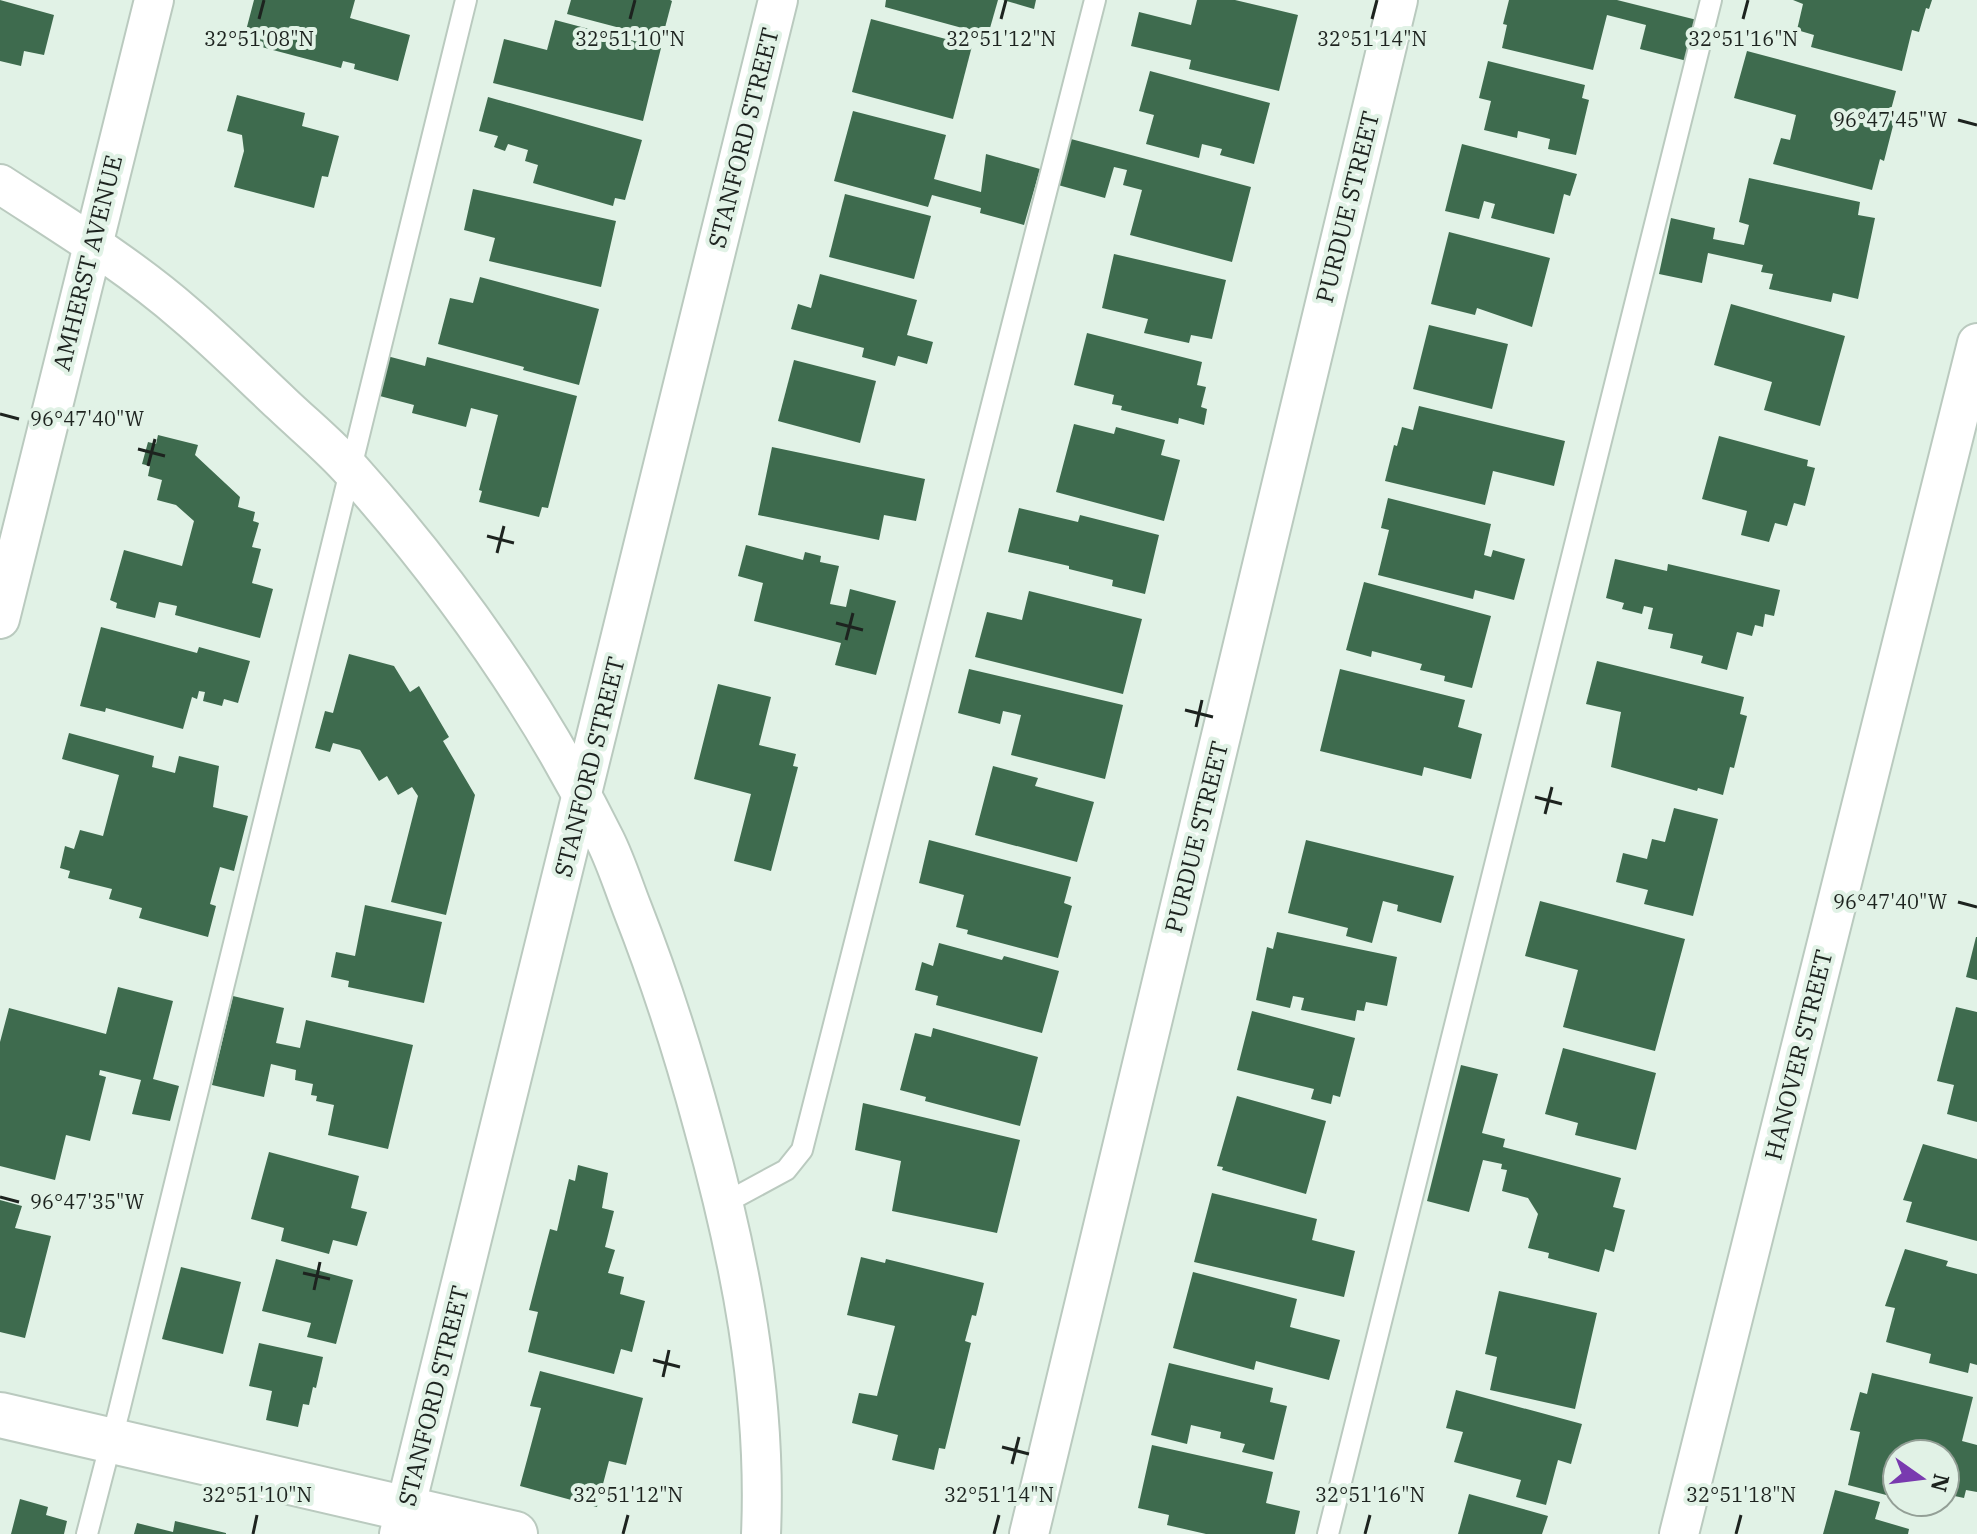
<svg xmlns="http://www.w3.org/2000/svg" width="1977" height="1534" viewBox="0 0 1977 1534" font-family="'IBM Plex Serif',serif">
	<style>
		.building { fill: #3e6b4e }
		.lines { fill: none; stroke-linecap: round; stroke-linejoin: round }
		.service-casing { stroke: #bacabf; stroke-width: 24 }
		.minor-casing { stroke: #bacabf; stroke-width: 42 }
		.tertiary-casing { stroke: #bacabf; stroke-width: 48 }
		.service { stroke: #fff; stroke-width: 20 }
		.minor { stroke: #fff; stroke-width: 38 }
		.tertiary { stroke: #fff; stroke-width: 44 }
		.ticks { fill: none; stroke: #1d231f; stroke-width: 3 }
		.labels { text-anchor: middle; stroke-width: 8; stroke-linejoin: round; paint-order: stroke }
		.street-label { font-size: 24px; fill: #1d231f; stroke: #e1f2e6 }
		.ticks-label { font-size: 20px; text-anchor: middle; fill: #1d231f; stroke: #e1f2e6; stroke-width: 8; stroke-linejoin: round; paint-order: stroke }
	</style>
	<rect width="100%" height="100%" fill="#e1f2e6"/>
	<!-- building -->
	<g class="building">
		<polygon points="0,0 54,15 44,55 24,51 21,66 0,61"/>
		<polygon points="254,0 355,0 350,18 410,35 398,81 354,69 355,64 343,61 341,68 243,42"/>
		<polygon points="571,0 670,0 672,1 662,39 567,14"/>
		<polygon points="886,0 998,0 988,35 885,7"/>
		<polygon points="1003,0 1036,0 1034,9"/>
		<polygon points="1197,0 1235,0 1298,15 1279,91 1189,69 1191,60 1131,46 1139,12 1191,25"/>
		<polygon points="1509,0 1617,0 1697,20 1687,61 1640,49 1646,25 1607,15 1593,70 1502,48 1507,25 1503,24"/>
		<polygon points="1793,0 1932,0 1929,9 1926,8 1919,32 1912,30 1902,71 1811,47 1814,35 1797,30 1803,4"/>
		<polygon points="871,19 972,46 953,119 852,92"/>
		<polygon points="555,20 661,48 643,121 493,83 504,39 547,50"/>
		<polygon points="1747,51 1896,91 1889,117 1895,118 1884,161 1880,159 1872,190 1773,164 1781,138 1790,140 1796,115 1734,98"/>
		<polygon points="1488,61 1585,85 1582,98 1589,100 1576,155 1548,149 1550,139 1518,131 1517,138 1484,130 1491,101 1479,98"/>
		<polygon points="1150,71 1270,103 1254,164 1220,155 1222,149 1202,144 1199,158 1146,144 1154,115 1139,111"/>
		<polygon points="237,95 305,113 302,126 339,136 328,177 322,176 314,208 234,187 244,151 242,135 227,131"/>
		<polygon points="488,97 642,140 625,200 615,198 613,206 533,183 538,165 525,161 528,150 508,144 505,151 494,147 498,136 479,131"/>
		<polygon points="853,111 946,135 934,179 981,192 986,154 1040,169 1024,225 980,213 981,208 932,195 928,207 834,181"/>
		<polygon points="1071,139 1251,187 1232,262 1130,235 1142,190 1123,185 1127,170 1114,167 1105,198 1058,185"/>
		<polygon points="1462,144 1577,174 1570,196 1564,194 1554,234 1491,218 1495,204 1484,201 1479,219 1445,211"/>
		<polygon points="1749,178 1860,202 1858,215 1875,218 1858,299 1833,293 1831,302 1769,289 1773,274 1761,272 1763,265 1708,253 1702,283 1659,274 1671,218 1715,228 1713,239 1744,245 1749,225 1739,222"/>
		<polygon points="473,189 616,221 601,287 489,261 495,238 464,230"/>
		<polygon points="845,194 931,216 914,279 829,257"/>
		<polygon points="1449,232 1550,258 1532,327 1477,308 1475,315 1431,304"/>
		<polygon points="1114,254 1226,280 1212,339 1191,335 1189,343 1144,333 1148,319 1102,308"/>
		<polygon points="820,274 917,300 907,335 933,342 927,364 898,356 895,366 862,357 864,348 791,329 798,304 811,308"/>
		<polygon points="480,277 599,309 579,385 523,370 524,367 438,344 450,298 473,303"/>
		<polygon points="1731,304 1845,336 1820,426 1764,410 1772,382 1714,365"/>
		<polygon points="1429,325 1508,344 1492,409 1413,389"/>
		<polygon points="1087,333 1202,362 1197,385 1206,387 1201,407 1207,409 1204,425 1179,418 1178,424 1121,410 1122,406 1112,404 1114,395 1074,385"/>
		<polygon points="387,356 425,366 427,357 577,396 548,508 542,507 539,517 479,502 482,491 479,490 498,415 471,408 466,427 412,413 414,405 376,395"/>
		<polygon points="794,360 876,381 860,443 778,421"/>
		<polygon points="1419,406 1565,441 1554,486 1493,471 1485,505 1385,481 1394,445 1397,446 1402,427 1413,430"/>
		<polygon points="1074,424 1114,434 1116,427 1165,440 1161,455 1180,460 1164,521 1056,492"/>
		<polygon points="158,435 198,445 195,455 240,497 238,507 255,512 253,521 259,523 252,547 261,549 252,583 273,589 260,638 175,615 177,606 159,602 155,618 116,608 117,603 110,600 124,550 182,566 194,521 176,505 157,500 162,480 148,476 150,466 142,464 148,442 156,444"/>
		<polygon points="1719,436 1808,460 1807,466 1815,468 1805,506 1794,503 1787,526 1775,523 1769,542 1741,535 1747,511 1702,499"/>
		<polygon points="772,447 925,479 916,521 884,515 879,540 758,515"/>
		<polygon points="1388,498 1491,524 1484,555 1491,557 1493,550 1525,559 1514,600 1475,590 1473,599 1378,575 1389,530 1381,528"/>
		<polygon points="1019,508 1078,522 1080,515 1159,535 1145,594 1112,586 1113,580 1069,569 1069,566 1008,552"/>
		<polygon points="746,545 803,560 805,552 821,556 820,562 839,566 830,604 846,607 850,589 896,601 876,675 835,665 841,643 754,621 763,583 738,576"/>
		<polygon points="1615,559 1667,571 1668,564 1780,590 1774,616 1765,614 1763,627 1755,625 1752,636 1737,632 1727,670 1701,663 1703,656 1670,648 1673,634 1648,629 1653,608 1644,606 1642,614 1622,609 1624,603 1606,598"/>
		<polygon points="1364,582 1491,616 1472,688 1444,681 1445,676 1420,670 1422,664 1372,651 1371,657 1346,650"/>
		<polygon points="1029,591 1142,619 1123,694 975,657 987,612 1022,620"/>
		<polygon points="101,627 197,653 199,647 250,661 238,703 224,699 222,706 203,701 205,692 199,691 197,699 192,697 183,729 106,708 105,712 80,706"/>
		<polygon points="349,654 394,666 410,692 419,686 449,737 443,741 475,795 446,915 391,902 418,796 412,787 398,795 387,776 379,781 360,750 333,743 330,752 315,748 325,711 333,713"/>
		<polygon points="1597,661 1744,697 1740,714 1747,716 1734,768 1730,767 1723,795 1698,788 1697,791 1611,767 1621,712 1586,704"/>
		<polygon points="969,669 1123,705 1105,779 1011,755 1021,715 1003,711 1000,724 958,713"/>
		<polygon points="1340,669 1465,700 1458,727 1482,734 1471,779 1424,767 1422,776 1320,751"/>
		<polygon points="718,684 771,697 759,745 796,754 793,766 798,767 771,871 734,861 751,794 694,779"/>
		<polygon points="69,733 154,756 152,767 175,773 179,756 219,766 213,807 248,816 234,871 220,867 210,904 216,906 208,937 139,918 142,908 109,899 112,889 68,878 70,871 60,868 65,846 74,849 80,830 103,836 119,775 62,759"/>
		<polygon points="993,766 1038,778 1035,786 1094,802 1077,862 975,835"/>
		<polygon points="1674,808 1718,819 1693,916 1644,904 1648,890 1616,882 1623,853 1647,859 1652,839 1665,842"/>
		<polygon points="929,840 1071,877 1064,903 1072,906 1058,958 967,934 968,930 956,927 964,895 919,883"/>
		<polygon points="1306,840 1454,876 1441,923 1397,911 1398,905 1383,901 1372,943 1346,936 1348,928 1288,913"/>
		<polygon points="1540,901 1685,939 1655,1051 1563,1027 1578,970 1525,956"/>
		<polygon points="365,905 442,922 424,1003 348,987 349,981 331,977 336,952 355,956"/>
		<polygon points="1277,932 1397,957 1387,1006 1366,1002 1364,1011 1357,1010 1355,1021 1301,1010 1304,998 1293,996 1290,1008 1256,1000 1267,947 1273,949"/>
		<polygon points="1976,937 1977,937 1977,980 1966,977"/>
		<polygon points="939,943 1002,960 1004,956 1059,971 1042,1033 936,1005 938,996 915,990 922,962 933,966"/>
		<polygon points="118,987 173,1001 153,1079 179,1086 170,1121 132,1114 141,1080 100,1070 99,1075 106,1077 90,1141 66,1135 55,1180 0,1166 0,1042 9,1008 106,1034"/>
		<polygon points="233,996 284,1008 276,1043 300,1048 306,1020 413,1045 388,1149 328,1135 334,1105 316,1101 317,1096 311,1095 313,1084 295,1080 296,1070 271,1064 264,1097 212,1085"/>
		<polygon points="1956,1007 1977,1012 1977,1122 1947,1114 1954,1085 1937,1081"/>
		<polygon points="1252,1011 1355,1038 1340,1097 1333,1095 1331,1104 1311,1099 1314,1089 1237,1070"/>
		<polygon points="933,1028 1038,1057 1020,1126 925,1101 926,1097 900,1090 915,1033 931,1037"/>
		<polygon points="1563,1048 1656,1073 1636,1150 1575,1135 1578,1123 1545,1114"/>
		<polygon points="1461,1065 1498,1074 1482,1133 1505,1139 1503,1147 1621,1178 1613,1207 1625,1210 1614,1252 1605,1249 1599,1272 1548,1258 1549,1253 1528,1248 1538,1214 1528,1198 1502,1191 1507,1170 1501,1169 1502,1164 1483,1160 1469,1212 1427,1201"/>
		<polygon points="1237,1096 1326,1121 1306,1194 1222,1170 1223,1167 1217,1166"/>
		<polygon points="863,1103 1020,1140 997,1233 892,1211 901,1161 855,1150"/>
		<polygon points="1923,1144 1977,1159 1977,1241 1906,1222 1912,1202 1903,1200"/>
		<polygon points="269,1152 359,1176 351,1208 367,1212 357,1246 333,1240 329,1254 281,1241 284,1228 251,1219"/>
		<polygon points="578,1165 608,1173 602,1208 614,1211 605,1247 615,1250 608,1273 624,1277 620,1294 645,1301 632,1352 621,1349 614,1374 528,1352 538,1312 529,1310 550,1229 557,1231 569,1179 575,1181"/>
		<polygon points="1212,1193 1317,1219 1312,1240 1355,1251 1344,1297 1194,1262"/>
		<polygon points="0,1200 22,1206 15,1228 51,1236 25,1338 0,1332"/>
		<polygon points="1905,1249 1948,1261 1946,1266 1977,1274 1977,1365 1970,1363 1968,1373 1929,1363 1931,1354 1886,1342 1895,1308 1885,1306"/>
		<polygon points="861,1257 885,1263 886,1259 984,1283 976,1316 972,1315 965,1341 971,1343 945,1449 939,1448 934,1470 892,1460 898,1435 852,1423 859,1393 877,1396 895,1326 847,1315"/>
		<polygon points="276,1259 353,1280 336,1344 307,1337 311,1323 262,1311"/>
		<polygon points="181,1267 241,1282 223,1354 162,1339"/>
		<polygon points="1193,1272 1297,1299 1290,1327 1340,1340 1329,1380 1256,1361 1254,1370 1173,1348"/>
		<polygon points="1499,1291 1597,1313 1575,1409 1490,1390 1497,1357 1485,1354"/>
		<polygon points="259,1343 323,1357 316,1388 313,1387 309,1405 303,1404 298,1427 266,1420 272,1391 249,1386"/>
		<polygon points="1169,1363 1273,1388 1270,1402 1287,1406 1274,1460 1242,1452 1245,1444 1220,1438 1221,1432 1191,1425 1187,1444 1151,1435"/>
		<polygon points="540,1371 643,1398 626,1465 609,1461 597,1507 520,1486 541,1408 530,1406"/>
		<polygon points="1872,1373 1973,1397 1962,1441 1977,1445 1977,1492 1966,1490 1964,1498 1945,1494 1945,1454 1897,1454 1897,1482 1894,1481 1890,1496 1848,1485 1860,1432 1850,1430 1860,1392 1867,1394"/>
		<polygon points="1456,1390 1582,1424 1571,1464 1558,1460 1546,1505 1516,1497 1521,1480 1454,1462 1463,1432 1446,1428"/>
		<polygon points="1152,1445 1273,1472 1266,1503 1300,1511 1295,1534 1206,1534 1167,1525 1169,1515 1138,1508"/>
		<polygon points="1835,1490 1880,1502 1875,1519 1909,1529 1908,1534 1823,1534"/>
		<polygon points="1469,1494 1548,1516 1542,1534 1458,1534"/>
		<polygon points="20,1499 48,1507 46,1515 67,1521 64,1534 11,1534"/>
		<polygon points="175,1521 226,1533 226,1534 134,1534 137,1523 173,1532"/>
	</g>
	<g class="lines">
		<defs>
			<g id="service">
				<polyline points="725,1203 786,1170 802,1150 1095,0"/>
				<polyline points="87,1534 119,1411 466,0"/>
				<polyline points="1328,1534 1711,0"/>
			</g>
			<g id="minor">
				<path d="M0,184C63,225 129,265 186,315C219,343 250,374 282,404C305,426 331,447 352,471C451,582 539,707 605,840C616,862 623,885 632,908C660,979 683,1051 703,1125C740,1258 767,1394 761,1534"/>
				<polyline points="0,619 154,0"/>
				<polyline points="399,1534 778,0"/>
				<polyline points="1029,1534 1398,0"/>
				<polyline points="1679,1534 1977,343"/>
			</g>
			<polyline id="tertiary" points="0,1415 515,1534"/>
		</defs>
		<!-- service casing -->
		<use href="#service" class="service-casing"/>
		<!-- minor casing -->
		<use href="#minor" class="minor-casing"/>
		<!-- tertiary casing -->
		<use href="#tertiary" class="tertiary-casing"/>
		<!-- service -->
		<use href="#service" class="service"/>
		<!-- minor -->
		<use href="#minor" class="minor"/>
		<!-- tertiary -->
		<use href="#tertiary" class="tertiary"/>
	</g>
	<!-- ticks -->
	<path class="ticks" d="M259,19L264,0M630,19L635,0M1001,19L1006,0M1372,19L1377,0M1743,19L1748,0M1958,120L1977,125M0,414L19,419M138,449L165,456M148,466L155,439M487,536L514,543M497,553L504,526M836,623L863,630M846,640L853,613M1185,710L1213,717M1196,727L1202,700M1535,797L1562,804M1545,814L1552,787M1958,902L1977,907M0,1197L19,1202M303,1273L330,1279M314,1290L320,1262M653,1360L680,1367M663,1377L669,1350M1002,1447L1029,1454M1012,1464L1019,1437M253,1534L257,1515M623,1534L628,1515M994,1534L999,1515M1365,1534L1370,1515M1736,1534L1741,1515"/>
	<g class="labels">
		<!-- street labels -->
		<g class="street-label">
			<text transform="translate(744 138) rotate(-76)" y="8">STANFORD STREET</text>
			<text transform="translate(1348 207) rotate(-76)" y="8">PURDUE STREET</text>
			<text transform="translate(88 263) rotate(-76)" y="8">AMHERST AVENUE</text>
			<text transform="translate(590 767) rotate(-76)" y="8">STANFORD STREET</text>
			<text transform="translate(1197 837) rotate(-76)" y="8">PURDUE STREET</text>
			<text transform="translate(1799 1055) rotate(-76)" y="8">HANOVER STREET</text>
			<text transform="translate(434 1396) rotate(-76)" y="8">STANFORD STREET</text>
		</g>
	</g>
	<g class="ticks-label">
		<text x="1001" y="46">32°51'12"N</text>
		<text x="259" y="46">32°51'08"N</text>
		<text x="630" y="46">32°51'10"N</text>
		<text x="1372" y="46">32°51'14"N</text>
		<text x="1743" y="46">32°51'16"N</text>
		<text x="1890" y="127">96°47'45"W</text>
		<text x="87" y="426">96°47'40"W</text>
		<text x="1890" y="909">96°47'40"W</text>
		<text x="87" y="1209">96°47'35"W</text>
		<text x="257" y="1502">32°51'10"N</text>
		<text x="628" y="1502">32°51'12"N</text>
		<text x="999" y="1502">32°51'14"N</text>
		<text x="1370" y="1502">32°51'16"N</text>
		<text x="1741" y="1502">32°51'18"N</text>
	</g>
	<!-- north arrow -->
	<g transform="translate(1921 1478) rotate(104)"><circle r="38" fill="#e1f2e6" stroke="#939f96" stroke-width="2"/>
	<path d="M0-6L14 30L0 20L-14 30Z" fill="#793aaf"/>
	<text y="-12" font-size="22" font-weight="bold" text-anchor="middle" fill="#1d231f">N</text>
	</g>
</svg>
